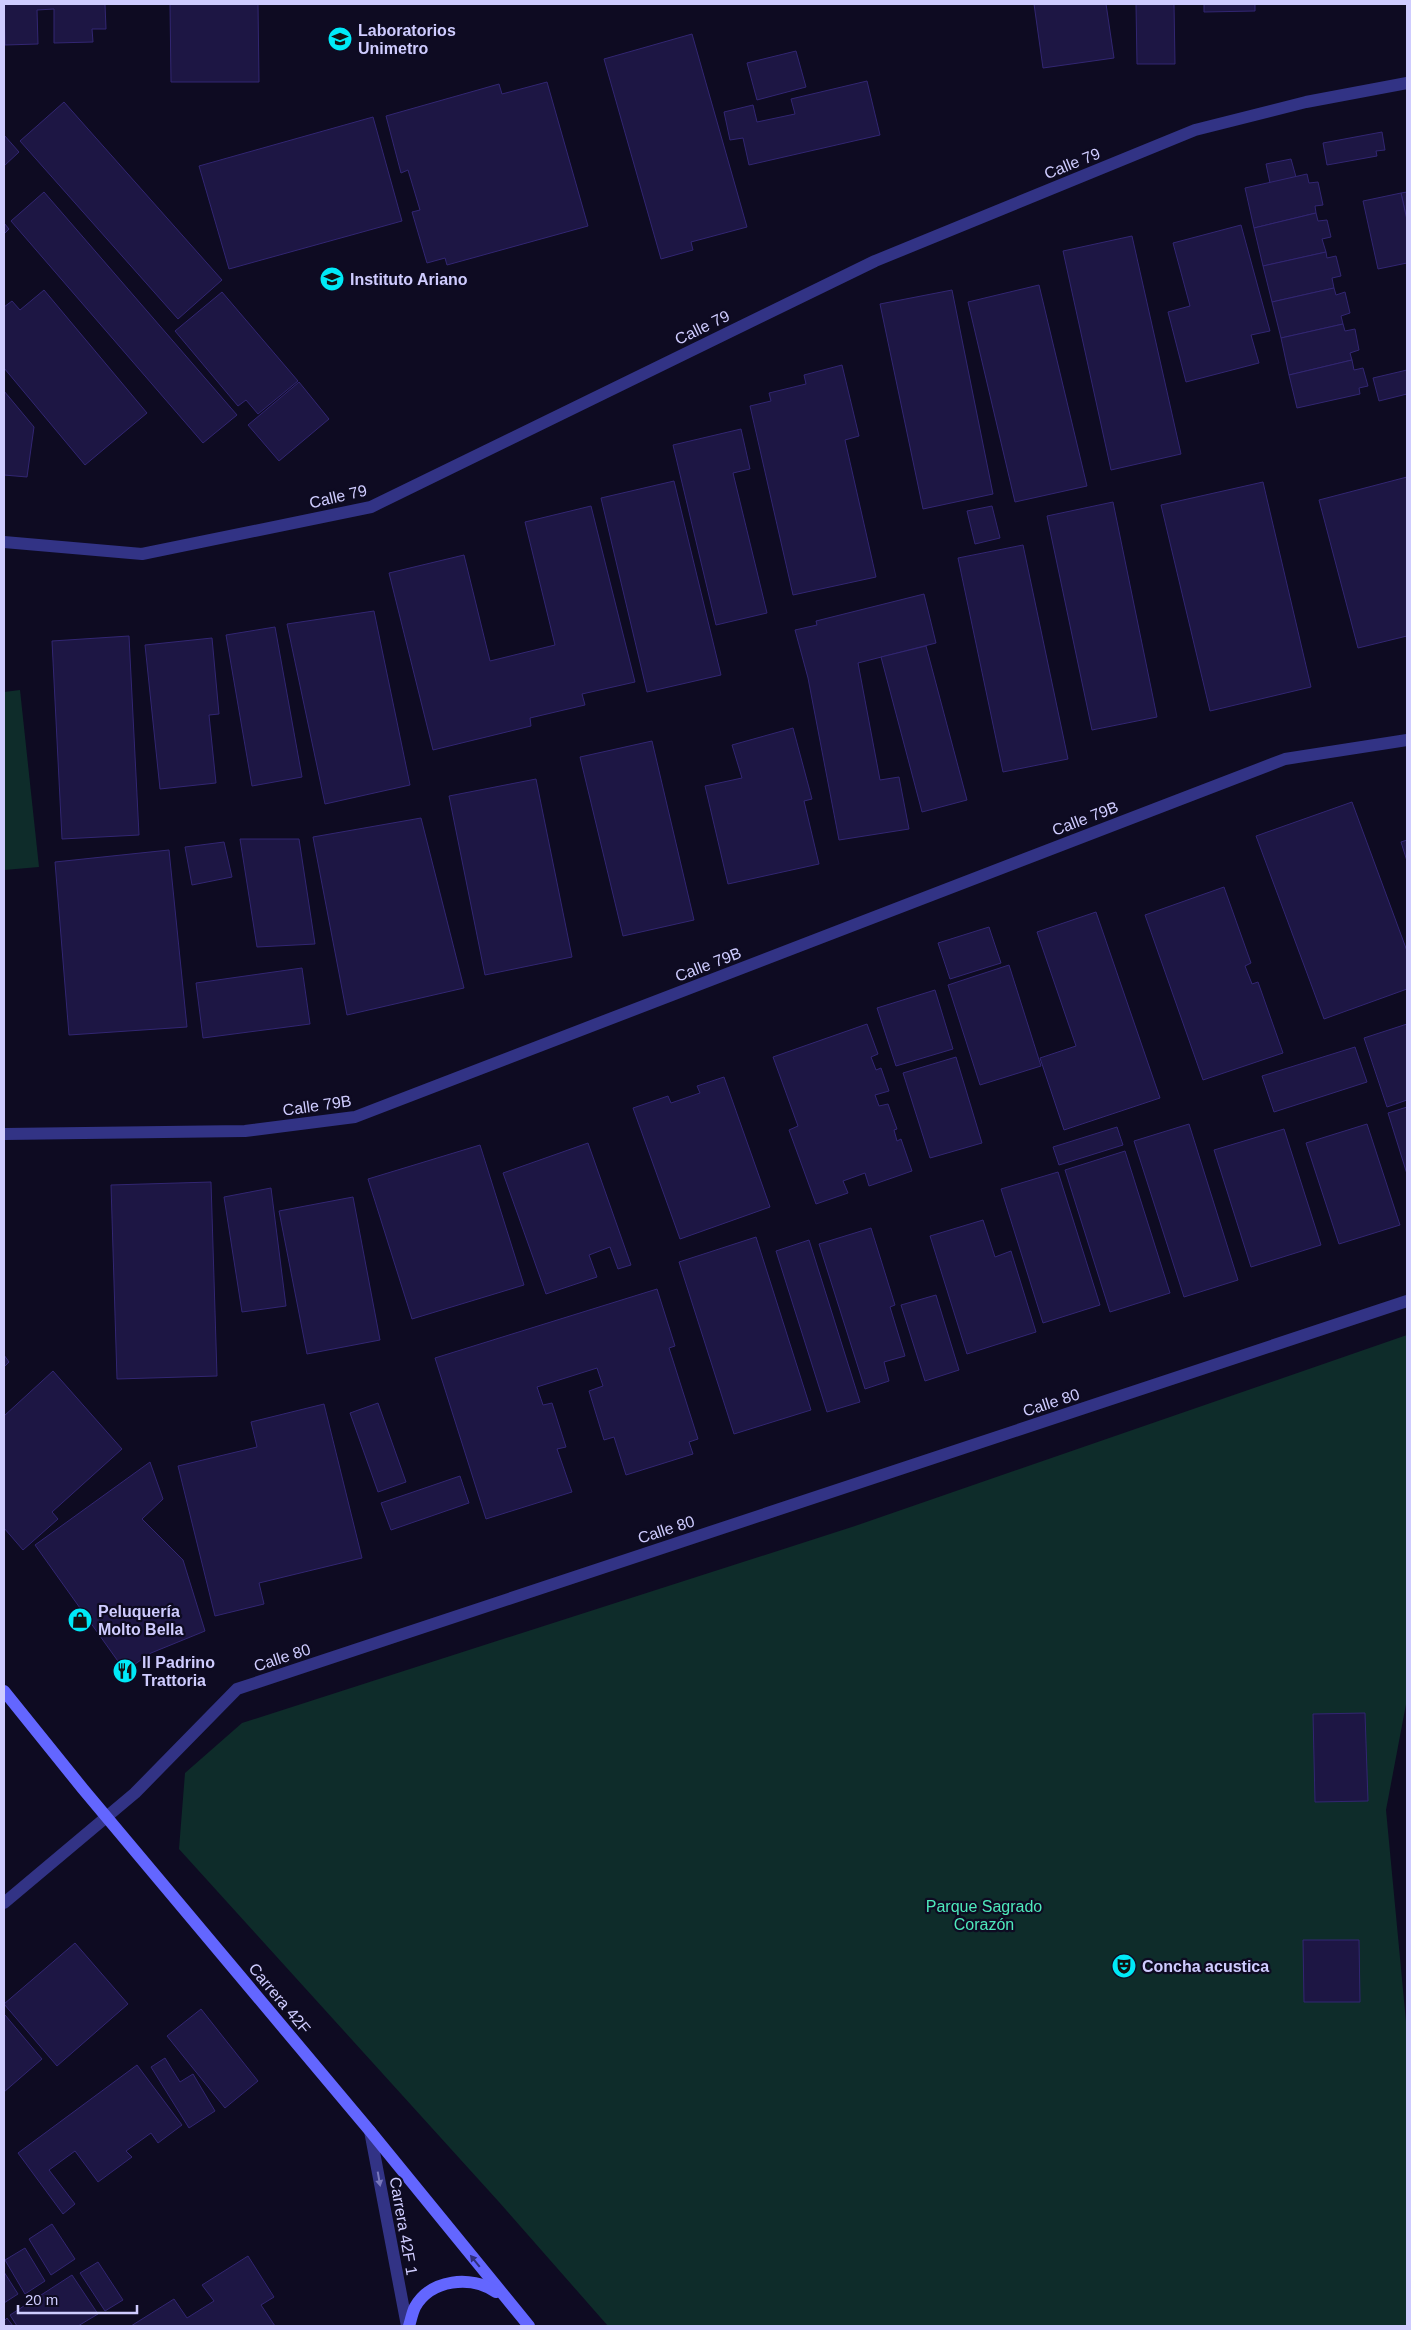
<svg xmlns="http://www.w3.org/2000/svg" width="1411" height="2330" viewBox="0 0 1411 2330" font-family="Helvetica,sans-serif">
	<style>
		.green { fill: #0e2c2a }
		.building { fill: #1d1644; stroke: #322672 }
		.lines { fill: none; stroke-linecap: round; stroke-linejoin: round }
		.street { stroke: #323385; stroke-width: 12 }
		.secondary { stroke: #6366ff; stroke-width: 12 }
		.oneway { fill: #7978bc }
		.oneway2 { fill: #302f7a }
		.labels { text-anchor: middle; stroke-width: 4.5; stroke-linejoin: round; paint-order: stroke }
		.poi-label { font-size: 16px; font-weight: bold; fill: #cfccff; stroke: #0e0b22; text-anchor: start }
		.street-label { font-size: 16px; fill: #cfccff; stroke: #0e0b22 }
		.park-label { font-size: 16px; fill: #4ee9bb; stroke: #0e0b22 }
	</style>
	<rect width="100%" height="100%" fill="#0e0b22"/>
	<!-- green -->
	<g class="green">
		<polygon points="20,690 39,867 4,870 4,692"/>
		<polygon points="1407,1335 1407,1699 1386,1810 1407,2032 1407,2326 608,2326 499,2202 179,1849 185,1773 242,1723 855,1526"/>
	</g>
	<!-- building -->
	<g class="building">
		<polygon points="4,4 105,4 106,29 92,29 93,42 54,43 54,9 37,10 38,44 5,45"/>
		<polygon points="170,4 258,4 259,82 171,82"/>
		<polygon points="1034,4 1106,4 1114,58 1043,68"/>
		<polygon points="1136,4 1174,4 1175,64 1137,64"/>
		<polygon points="1204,4 1255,4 1255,11 1204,12"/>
		<polygon points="692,34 747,227 691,242 693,250 661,259 604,59"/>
		<polygon points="796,51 806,87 757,100 747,63"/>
		<polygon points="867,81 880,135 749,165 743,138 730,140 724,112 753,105 757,122 795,114 791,99"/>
		<polygon points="547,82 588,226 447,265 445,258 427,263 412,212 420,210 408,170 401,173 386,116 499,84 502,94"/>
		<polygon points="64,102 222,280 178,319 20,141"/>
		<polygon points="373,117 402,221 229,269 199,166"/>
		<polygon points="1382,132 1385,150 1376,151 1377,156 1327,165 1323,143"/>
		<polygon points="4,135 19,152 4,166"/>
		<polygon points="1291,159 1296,177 1270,183 1266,164"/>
		<polygon points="1307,174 1309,183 1318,182 1323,205 1315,206 1316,213 1254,228 1245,188"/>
		<polygon points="44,192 237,415 203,443 11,221"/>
		<polygon points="1407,192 1407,220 1401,193"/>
		<polygon points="1401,193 1407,220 1407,263 1378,269 1363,201"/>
		<polygon points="1316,213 1318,221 1327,220 1331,237 1322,239 1326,252 1263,266 1254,228"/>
		<polygon points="4,223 9,229 4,234"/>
		<polygon points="1241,225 1270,331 1251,335 1259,363 1186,382 1168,312 1190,306 1173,243"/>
		<polygon points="1132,236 1181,454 1111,470 1063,251"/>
		<polygon points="1326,252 1327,258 1336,256 1341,276 1332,278 1334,288 1272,302 1263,266"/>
		<polygon points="1039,285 1087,486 1015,502 968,302"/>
		<polygon points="1334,288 1336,295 1345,292 1350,313 1341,316 1343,324 1281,338 1272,302"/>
		<polygon points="44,290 147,413 85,465 4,368 4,307 12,301 20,310"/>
		<polygon points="952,290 993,494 923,509 880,304"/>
		<polygon points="222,292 298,381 258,414 246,400 238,406 175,331"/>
		<polygon points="1343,324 1345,331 1355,329 1359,350 1350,353 1352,360 1289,375 1281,338"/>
		<polygon points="1352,360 1354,370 1363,368 1368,386 1359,388 1360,394 1297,408 1289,375"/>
		<polygon points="842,365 859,436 845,440 876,577 793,595 750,406 771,401 769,393 806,384 804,375"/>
		<polygon points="1407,370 1407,394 1379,401 1373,378"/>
		<polygon points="299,382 329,419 279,461 248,425"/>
		<polygon points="4,391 34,427 27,477 4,475"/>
		<polygon points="741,429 750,469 733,473 767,613 716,625 673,445"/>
		<polygon points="1407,477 1407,636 1358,648 1319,500"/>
		<polygon points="674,481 721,675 647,692 601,498"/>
		<polygon points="1263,482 1311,687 1210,711 1161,505"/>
		<polygon points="1113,502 1157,717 1092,730 1047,516"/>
		<polygon points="591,506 635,682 582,694 585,705 530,718 531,726 433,750 389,573 464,555 490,661 555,645 525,522"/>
		<polygon points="992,506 1000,538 975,544 967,511"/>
		<polygon points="1023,545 1068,759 1003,772 958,558"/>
		<polygon points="924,594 936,643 858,663 880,780 899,777 909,829 839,840 808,678 795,630 817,625 816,621"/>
		<polygon points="374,611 410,785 325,804 287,624"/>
		<polygon points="275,627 302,777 252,786 226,635"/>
		<polygon points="129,636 139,835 62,839 52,641"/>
		<polygon points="212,638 219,714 209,715 216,783 160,789 145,645"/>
		<polygon points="926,646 967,800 922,812 881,657"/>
		<polygon points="793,728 812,799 804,801 819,864 728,884 705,786 742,778 732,745"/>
		<polygon points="652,741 694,920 623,936 580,757"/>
		<polygon points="536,779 572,957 485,975 449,796"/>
		<polygon points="1352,802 1407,951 1407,989 1324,1019 1256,836"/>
		<polygon points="421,818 464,988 347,1015 313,837"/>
		<polygon points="240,839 299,839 315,944 257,947"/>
		<polygon points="1407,840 1407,861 1401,842"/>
		<polygon points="224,842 232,877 192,885 185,847"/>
		<polygon points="169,850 187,1027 69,1035 55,862"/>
		<polygon points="1224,887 1251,963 1245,966 1252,984 1258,982 1283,1053 1203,1080 1145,915"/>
		<polygon points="1096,912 1160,1098 1064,1130 1040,1058 1076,1046 1037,932"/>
		<polygon points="989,927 1001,963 950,979 938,943"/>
		<polygon points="1009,965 1041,1066 980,1085 948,985"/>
		<polygon points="302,968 310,1024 203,1038 196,983"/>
		<polygon points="935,990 953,1049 896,1066 877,1008"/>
		<polygon points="867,1024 878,1054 871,1057 876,1070 881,1068 889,1091 875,1095 879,1106 888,1104 897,1129 894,1130 897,1141 901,1139 912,1171 869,1186 865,1173 843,1181 848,1193 816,1204 789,1130 798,1126 773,1057"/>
		<polygon points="1407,1024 1407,1100 1387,1107 1364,1038"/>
		<polygon points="1355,1047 1367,1082 1274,1112 1262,1076"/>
		<polygon points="956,1057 982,1143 930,1158 903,1073"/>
		<polygon points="724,1077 770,1207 680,1239 633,1108 668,1096 671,1103 700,1093 697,1086"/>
		<polygon points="1407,1107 1407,1174 1388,1113"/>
		<polygon points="1189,1124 1238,1280 1184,1297 1134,1141"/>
		<polygon points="1367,1124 1400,1225 1339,1244 1306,1143"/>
		<polygon points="1117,1127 1123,1145 1059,1165 1053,1147"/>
		<polygon points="1284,1129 1321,1245 1251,1267 1214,1150"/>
		<polygon points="588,1143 631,1265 618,1269 610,1247 589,1255 597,1277 546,1294 503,1173"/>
		<polygon points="480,1145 524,1285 412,1319 368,1179"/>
		<polygon points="1125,1151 1170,1293 1110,1312 1065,1170"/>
		<polygon points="1058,1172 1100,1305 1043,1323 1001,1189"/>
		<polygon points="211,1182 217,1376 117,1379 111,1185"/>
		<polygon points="271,1188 286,1306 242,1312 224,1197"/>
		<polygon points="353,1197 380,1340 307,1354 279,1211"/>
		<polygon points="983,1220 995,1257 1011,1251 1036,1332 967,1354 930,1236"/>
		<polygon points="871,1228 895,1305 890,1307 905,1356 884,1362 889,1381 865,1389 819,1244"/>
		<polygon points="756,1237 811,1410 734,1434 679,1262"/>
		<polygon points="809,1240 860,1402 827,1412 776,1251"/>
		<polygon points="657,1289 675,1346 669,1348 698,1439 689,1442 693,1454 626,1475 614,1437 604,1440 589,1391 603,1386 597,1368 537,1387 543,1405 552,1403 566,1447 557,1449 572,1492 486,1519 435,1358"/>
		<polygon points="936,1295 959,1370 925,1381 901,1305"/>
		<polygon points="4,1355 9,1362 4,1367"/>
		<polygon points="53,1371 122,1449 52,1512 58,1519 23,1550 4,1528 4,1416"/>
		<polygon points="378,1403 406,1482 378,1492 350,1413"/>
		<polygon points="324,1404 362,1558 259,1583 264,1604 215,1616 178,1466 257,1447 251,1422"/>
		<polygon points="150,1462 163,1499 142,1519 183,1560 205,1631 151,1653 125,1671 35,1545"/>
		<polygon points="460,1476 469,1503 391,1530 381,1503"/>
		<polygon points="1365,1713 1368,1801 1315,1802 1313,1714"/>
		<polygon points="1303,1940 1359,1940 1360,2002 1304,2002"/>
		<polygon points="75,1943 128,2004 57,2066 4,2004"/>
		<polygon points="201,2009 258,2081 225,2108 167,2036"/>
		<polygon points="5,2015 42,2059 4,2092 4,2016"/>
		<polygon points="165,2058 180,2082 193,2074 215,2111 189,2128 151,2067"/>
		<polygon points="137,2065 182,2125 158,2143 151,2133 126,2151 132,2157 98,2182 75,2151 49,2170 75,2204 63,2214 18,2153"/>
		<polygon points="52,2224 75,2259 51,2275 29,2239"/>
		<polygon points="25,2248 45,2281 25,2294 5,2260"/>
		<polygon points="248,2256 274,2297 261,2305 275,2326 131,2326 174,2299 187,2318 214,2301 202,2285"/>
		<polygon points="98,2262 123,2300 105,2311 80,2273"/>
		<polygon points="4,2272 18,2294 4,2303"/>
		<polygon points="72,2275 98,2314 78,2326 17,2326 10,2315"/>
		<polygon points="7,2318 13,2326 4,2326 4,2321"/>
	</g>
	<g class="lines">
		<!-- street -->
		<g class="street">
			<polyline points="4,542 142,554 371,507 875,261 1195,130 1306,102 1407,83"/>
			<polyline points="4,1134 245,1131 355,1117 1285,759 1407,740"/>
			<polyline points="4,1903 135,1793 237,1689 1407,1301"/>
			<polyline points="370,2131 407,2326"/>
		</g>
		<!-- secondary -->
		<g class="secondary">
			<polyline points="4,1691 83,1789 370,2131 529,2326"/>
			<path d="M409,2326C411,2320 412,2313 415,2307C431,2279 471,2275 496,2292"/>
		</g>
	</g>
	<!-- one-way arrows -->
	<defs><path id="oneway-solid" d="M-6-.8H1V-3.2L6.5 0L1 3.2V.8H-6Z" transform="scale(1.25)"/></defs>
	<use class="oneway" href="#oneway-solid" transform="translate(379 2179) rotate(80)"/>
	<use class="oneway2" href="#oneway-solid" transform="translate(475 2261) rotate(-129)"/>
	<!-- icons -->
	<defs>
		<symbol id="university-disc" viewBox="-11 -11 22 22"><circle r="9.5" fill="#00e9f7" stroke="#0e0b22"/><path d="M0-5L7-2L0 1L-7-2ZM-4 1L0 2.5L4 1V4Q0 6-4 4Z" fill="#111"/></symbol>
		<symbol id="school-disc" viewBox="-11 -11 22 22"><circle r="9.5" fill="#00e9f7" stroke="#0e0b22"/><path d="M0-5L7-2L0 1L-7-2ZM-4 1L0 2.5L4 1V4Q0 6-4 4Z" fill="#111"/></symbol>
		<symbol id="shop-disc" viewBox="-11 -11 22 22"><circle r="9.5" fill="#00e9f7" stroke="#0e0b22"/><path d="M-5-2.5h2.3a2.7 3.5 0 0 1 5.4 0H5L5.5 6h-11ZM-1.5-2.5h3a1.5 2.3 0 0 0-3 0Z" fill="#111"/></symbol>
		<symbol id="restaurant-disc" viewBox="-11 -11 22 22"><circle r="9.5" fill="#00e9f7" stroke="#0e0b22"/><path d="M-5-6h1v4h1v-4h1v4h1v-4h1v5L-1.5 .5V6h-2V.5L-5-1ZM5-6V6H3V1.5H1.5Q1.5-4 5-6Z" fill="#111"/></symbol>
		<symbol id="theatre-disc" viewBox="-11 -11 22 22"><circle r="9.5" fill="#00e9f7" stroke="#0e0b22"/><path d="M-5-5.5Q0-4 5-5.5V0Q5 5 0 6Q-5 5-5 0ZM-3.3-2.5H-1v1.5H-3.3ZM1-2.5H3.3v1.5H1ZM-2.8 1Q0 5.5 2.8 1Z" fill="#111"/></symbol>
	</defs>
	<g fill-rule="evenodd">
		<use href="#university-disc" x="326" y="25" width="28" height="28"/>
		<use href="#school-disc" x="318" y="265" width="28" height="28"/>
		<use href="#shop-disc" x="66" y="1606" width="28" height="28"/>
		<use href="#restaurant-disc" x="111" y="1657" width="28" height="28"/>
		<use href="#theatre-disc" x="1110" y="1952" width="28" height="28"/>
	</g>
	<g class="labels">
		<!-- poi labels -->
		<g class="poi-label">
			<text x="358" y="36">Laboratorios<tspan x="358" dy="18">Unimetro</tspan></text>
			<text x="350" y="285">Instituto Ariano</text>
			<text x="98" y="1617">Peluquería<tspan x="98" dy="18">Molto Bella</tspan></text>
			<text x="142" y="1668">Il Padrino<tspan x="142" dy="18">Trattoria</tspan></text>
			<text x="1142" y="1972">Concha acustica</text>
		</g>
		<!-- street labels -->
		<g class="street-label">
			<text transform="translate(1072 163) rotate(-22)" y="6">Calle 79</text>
			<text transform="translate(702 327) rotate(-26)" y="6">Calle 79</text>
			<text transform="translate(338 496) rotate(-13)" y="6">Calle 79</text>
			<text transform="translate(1085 818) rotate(-21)" y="6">Calle 79B</text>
			<text transform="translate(708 964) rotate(-21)" y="6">Calle 79B</text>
			<text transform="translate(317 1105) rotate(-8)" y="6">Calle 79B</text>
			<text transform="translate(1051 1402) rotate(-18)" y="6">Calle 80</text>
			<text transform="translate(666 1529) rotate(-18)" y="6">Calle 80</text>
			<text transform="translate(282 1657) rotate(-18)" y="6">Calle 80</text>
			<text transform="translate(280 1998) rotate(50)" y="6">Carrera 42F</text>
			<text transform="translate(404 2226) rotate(80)" y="6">Carrera 42F 1</text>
		</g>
		<!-- park labels -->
		<g class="park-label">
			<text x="984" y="1912">Parque Sagrado<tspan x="984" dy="18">Corazón</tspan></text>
		</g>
	</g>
	<!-- border -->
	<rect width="1411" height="2330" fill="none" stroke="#cfccff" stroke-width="10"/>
	<!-- scale -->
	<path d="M18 2305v8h119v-8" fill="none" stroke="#cfccff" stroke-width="2.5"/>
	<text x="25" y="2305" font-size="15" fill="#cfccff" stroke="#0e0b22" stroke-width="4" paint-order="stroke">20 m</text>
</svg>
